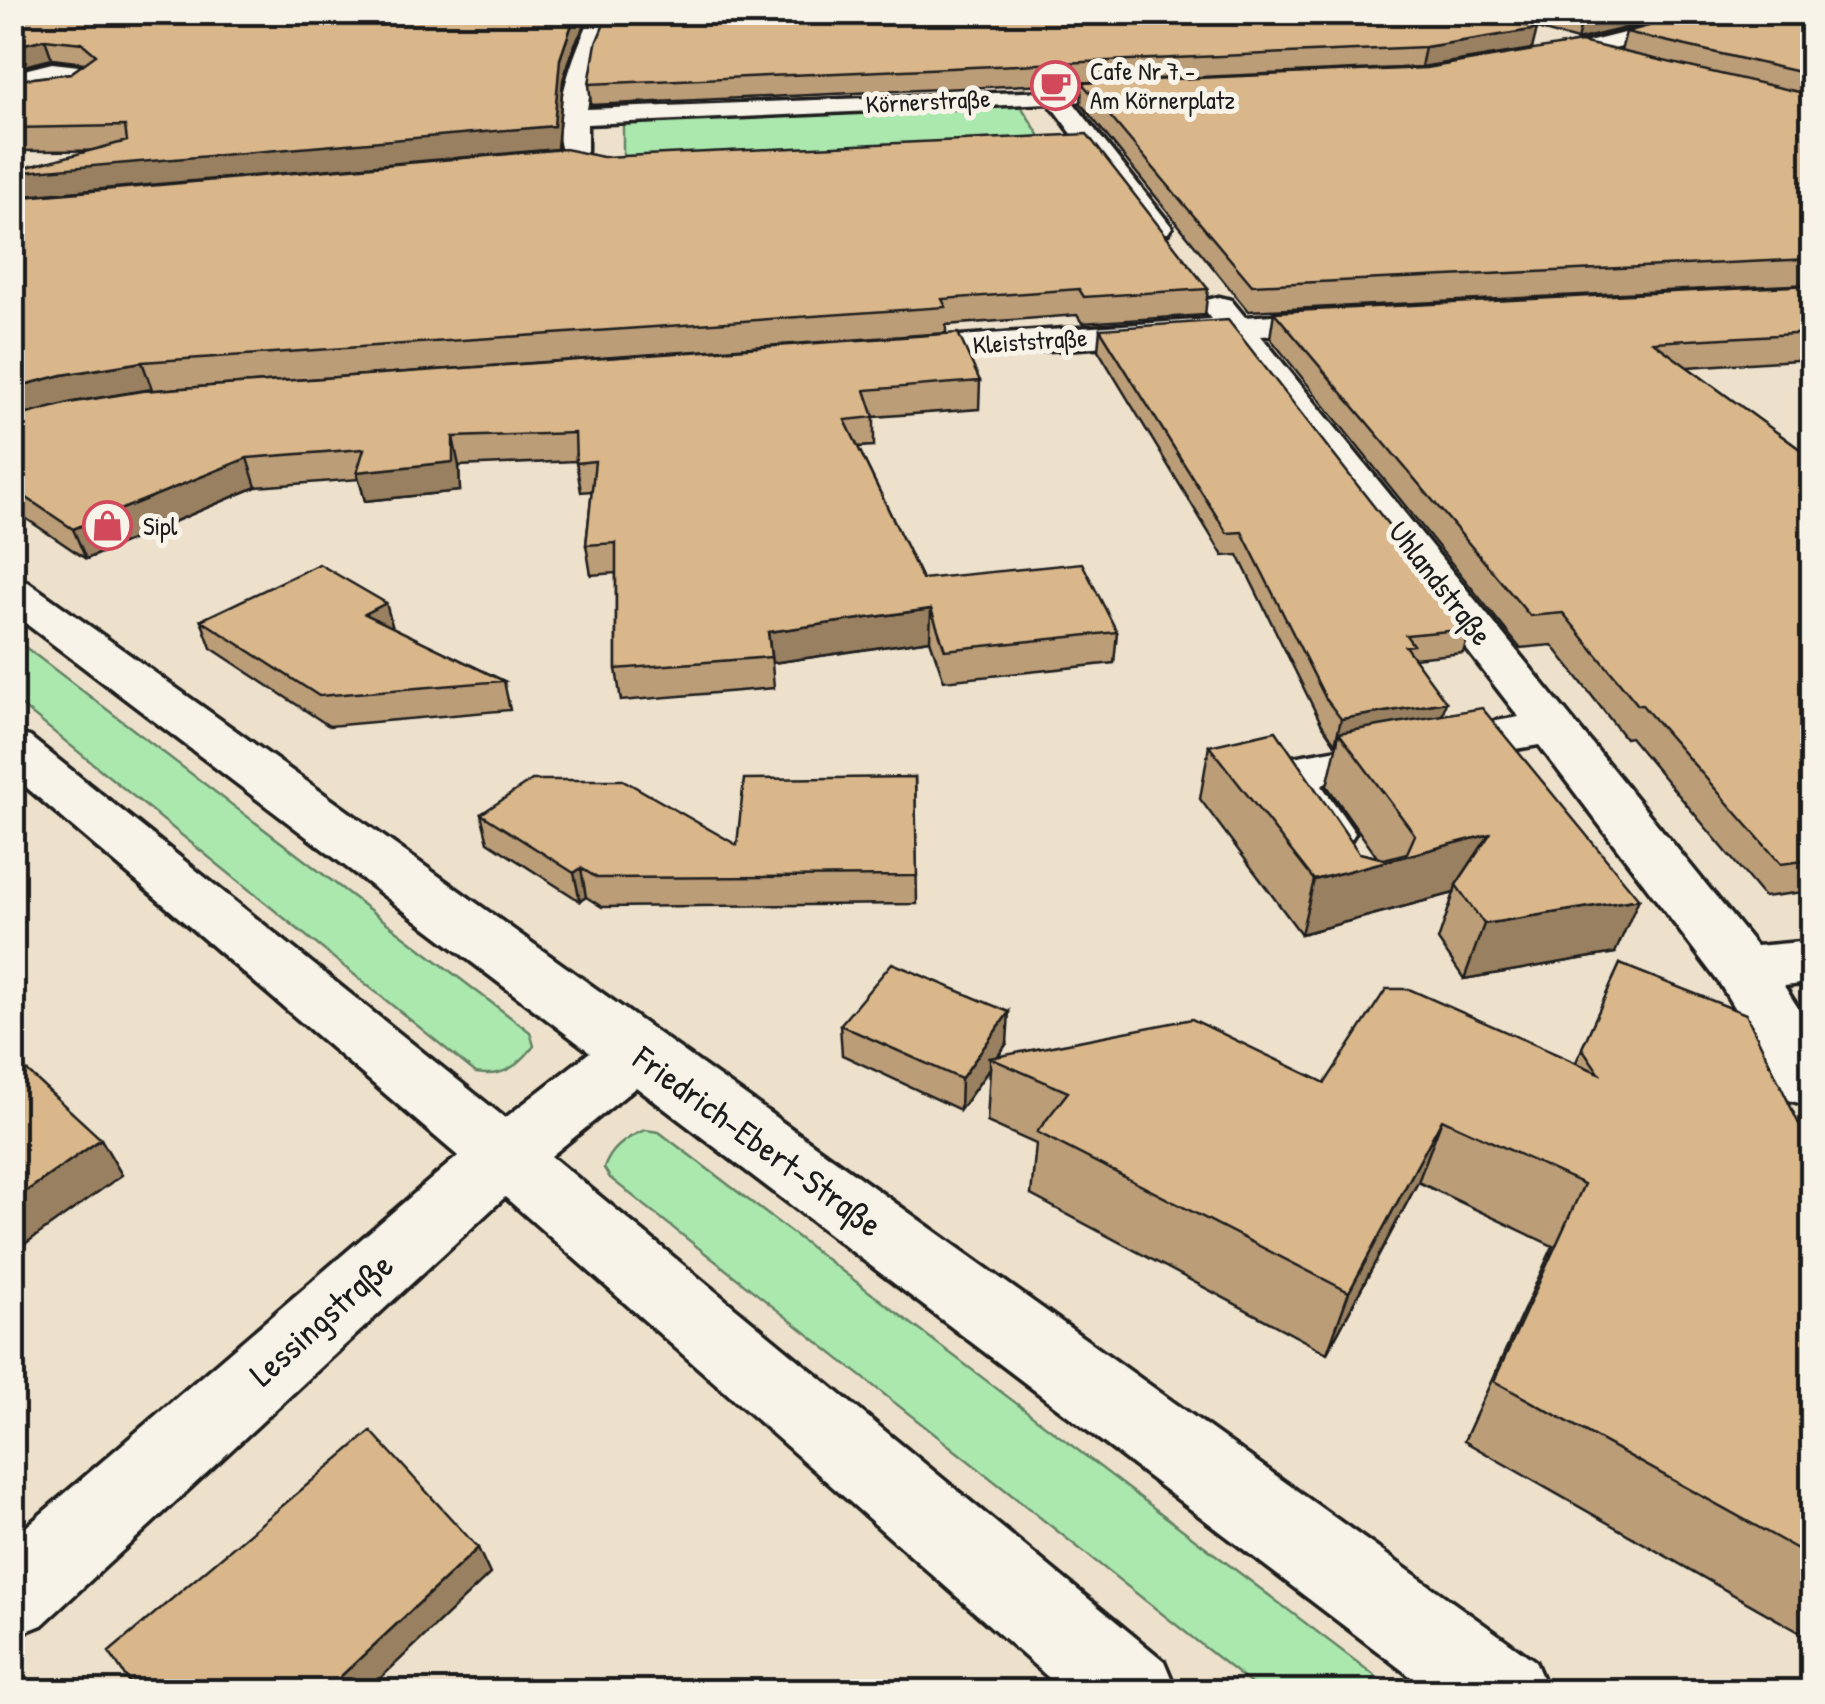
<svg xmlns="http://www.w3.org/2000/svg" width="1825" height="1704" font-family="'Patrick Hand',sans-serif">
<rect width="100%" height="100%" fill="#eee1cc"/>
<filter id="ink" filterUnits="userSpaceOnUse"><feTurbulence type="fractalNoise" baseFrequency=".01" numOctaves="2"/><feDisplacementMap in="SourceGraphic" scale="20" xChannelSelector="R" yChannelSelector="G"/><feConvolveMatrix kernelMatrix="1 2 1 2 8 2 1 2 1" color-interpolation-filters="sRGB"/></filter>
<g filter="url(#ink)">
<path fill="#abe8ae" stroke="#648265" stroke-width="2.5" d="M1019 103 1043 141 623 161V120Z
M12 637 530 1032 534 1046C518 1066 503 1078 476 1073L13 699Z
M645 1130 659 1132 1395 1691H1260L610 1178 604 1168C611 1148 627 1137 645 1130Z"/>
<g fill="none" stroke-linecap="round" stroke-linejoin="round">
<defs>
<path id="minor" d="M594 12H615L595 62 587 109 1098 89 1101 94 1098 99 1073 102 1172 227 1168 233H1146L1049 103 587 124V151L583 157H565C546 124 576 45 594 12Z
M1707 12H1744L1741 16 1533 70 1521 63 1525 58Z
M52 63 88 67 99 76 78 90 12 101V73ZM52 77H69L32 82Z
M1219 297 1231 300 1245 317 1345 310 1357 313 1362 320 1357 327 1345 330 1261 336 1756 946 1812 941V983L1784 986 1812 1030V1107L1789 1100 1720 984 1539 745 1327 781 1322 786 1355 833 1347 846 1328 851 1309 846 1268 784 1293 757 1519 717 1226 338 887 361 875 358 870 351 875 344 887 341 1211 319 1202 307 1207 300Z
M12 578 28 582 1535 1661 1548 1692H1431L636 1087 551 1156 1164 1661 1177 1692H1065L505 1197 42 1625 12 1637V1539L458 1156 12 775V732L30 737 505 1118 590 1052 12 613Z"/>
</defs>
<use href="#minor" stroke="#1c1c1c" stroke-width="7"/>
<use href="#minor" fill="#f7f3e8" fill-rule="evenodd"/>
</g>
<path fill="#bb9d78" stroke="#1c1c1c" stroke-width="2.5" d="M12 12 575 44 563 80 557 149 12 151V81L71 73 85 63 52 59Z
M609 12H1690L1577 40 1533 28 1532 49 1421 67 591 105 589 84Z
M1812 12V284L1248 311 1081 104 1082 83 1426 68 1621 51 1626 32Z
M12 198 1208 289 1205 315 1082 323 1077 315 946 325V333L143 391 980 381 979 409 874 417V446L858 447 922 579 1117 632 1114 663 944 681 930 640 772 663 774 688 621 701 616 669V573L591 575 586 545 592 491 581 492 576 461 459 466 460 491 365 501 359 479 256 487 86 559 12 509Z
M1812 285V359L1687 367 1812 458V891L1764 897 1630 737 1625 738 1552 645 1520 648 1270 338 1274 312Z
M1100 329 1470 629 1463 653 1413 658 1442 715 1615 953 1464 979 1438 940 1454 893 1301 934 1200 799 1209 746 1359 853 1377 857 1327 786 1337 744H1335L1321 723 1238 555 1223 556 1098 350Z
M201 620 393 628 504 681 510 710 329 726 211 648Z
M915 777 917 904 602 907 586 897 580 901 488 842 481 814 737 845Z
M1620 964 1812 1151V1619L1799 1632 1464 1441 1553 1246 1418 1182 1327 1353 1031 1195 1036 1144 987 1122 990 1068 960 1110 842 1055 840 1025 1007 1043 998 1057 1325 1083 1576 1062Z"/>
<path fill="#988061" stroke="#1c1c1c" stroke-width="2.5" d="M578 12H592L575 44 563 80 557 149 12 197V173L560 59 572 24Z
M1616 12H1690L1577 40 1582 20Z
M1537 29 1532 49 1421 67 1425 47Z
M45 39 52 59 12 69V47Z
M142 362 152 389 73 402 12 420V388L62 375Z
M453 437 459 466 460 491 365 501 357 472Z
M247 458 256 487 86 559 73 529Z
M386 603 394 632 365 614Z
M931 609 930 640 772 663 768 632Z
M1446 702 1439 727 1339 733 1337 744H1335L1341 719Z
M1490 834 1456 885 1454 893 1301 934 1314 880Z
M581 868 586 897 580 901 574 873Z
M1639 899 1615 953 1464 979 1484 924Z
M1009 1012 1007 1043 995 1060 990 1058V1068L960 1110 961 1079Z
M1442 1119 1418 1182 1327 1353 1349 1292Z
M101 1139 122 1175 12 1253V1201Z
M478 1548 490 1574 366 1692H324Z"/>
<path fill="#d9b78b" stroke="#1c1c1c" stroke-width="2.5" d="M12 12H578L572 24 560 59 554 126 12 173V171L127 141 125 126 12 128V81L71 73 96 55 82 43 45 39 12 47Z
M609 12H1484L1537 29 1425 47 589 84 596 43Z
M1553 12H1616L1582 20Z
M1701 12H1812V75L1626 32Z
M1581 42 1812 95V259L1252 285 1082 83 1426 68Z
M1087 134 1208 289 1084 297 1079 289 942 299 946 307 142 362 62 375 12 388V198L565 149 603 157Z
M1812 285V333L1653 342 1812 458V603H1807L1812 608V860L1781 864 1642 705H1638L1563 613 1530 616 1274 312Z
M1228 320 1470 629 1406 635 1413 645 1405 646 1446 702 1341 719 1326 699 1242 532 1227 533 1100 329Z
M958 333 980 381 865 390 874 417 845 420 922 579 1082 563 1117 632 945 650 931 609 768 632 771 657 616 669V543L586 545 595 461 576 463 575 433 453 437V462L357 472 364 449 247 458 73 529 12 488V418L69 403 142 391Z
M319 564 386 603 365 614 504 681 319 696 201 620Z
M1482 708 1639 899 1484 924 1456 885 1490 834 1314 880 1209 746 1276 731 1359 853 1384 859 1407 853 1415 835 1339 733Z
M915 777 917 876 597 878 581 868 574 873 481 814 532 780H623L737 845 744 779Z
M892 963 1009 1012 961 1079 840 1025Z
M1620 964 1746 1014 1812 1151V1557L1494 1381 1584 1184 1442 1119 1349 1292 1037 1132 1068 1092 990 1058 1192 1019 1325 1083 1386 989H1409L1599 1073 1582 1048Z
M12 1057 101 1139 12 1201Z
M371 1431 478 1548 324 1692H136L109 1652Z"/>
</g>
<defs>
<symbol id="cafe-ring" viewBox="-11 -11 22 22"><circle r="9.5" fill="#f7f3e8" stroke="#d1495b" stroke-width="1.5"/><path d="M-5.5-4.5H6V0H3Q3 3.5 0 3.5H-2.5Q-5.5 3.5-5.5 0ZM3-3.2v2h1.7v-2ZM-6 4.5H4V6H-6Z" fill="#d1495b"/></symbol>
<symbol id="shop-ring" viewBox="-11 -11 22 22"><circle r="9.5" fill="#f7f3e8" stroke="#d1495b" stroke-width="1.5"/><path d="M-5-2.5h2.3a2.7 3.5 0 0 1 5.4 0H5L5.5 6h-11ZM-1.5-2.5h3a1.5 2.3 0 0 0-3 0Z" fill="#d1495b"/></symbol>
</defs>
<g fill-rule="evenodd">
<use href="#cafe-ring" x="1028" y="58" width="55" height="55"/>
<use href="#shop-ring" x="80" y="498" width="55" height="55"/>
</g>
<g text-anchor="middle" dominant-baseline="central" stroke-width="10" stroke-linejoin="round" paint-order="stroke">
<g font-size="25" fill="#1c1c1c" stroke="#f7f3e8" text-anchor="start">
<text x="1090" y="71">Cafe Nr 7 -<tspan x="1090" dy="29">Am Körnerplatz</tspan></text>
<text x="143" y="526">Sipl</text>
</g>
<g font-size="25" fill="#1c1c1c" stroke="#f7f3e8">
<text transform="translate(928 101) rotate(-3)">Körnerstraße</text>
<text transform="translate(1030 341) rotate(-4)">Kleiststraße</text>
</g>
<g font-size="30" fill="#1c1c1c" stroke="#f7f3e8">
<text transform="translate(1441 583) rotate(52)">Uhlandstraße</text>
</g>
<g font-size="35" fill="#1c1c1c" stroke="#f7f3e8">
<text transform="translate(758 1141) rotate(36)">Friedrich-Ebert-Straße</text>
<text transform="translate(321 1319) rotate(-42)">Lessingstraße</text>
</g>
</g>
<rect width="1825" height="1704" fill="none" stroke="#f7f3e8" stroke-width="50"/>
<rect x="25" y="25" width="1775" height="1654" fill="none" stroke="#1c1c1c" stroke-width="4" filter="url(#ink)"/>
</svg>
